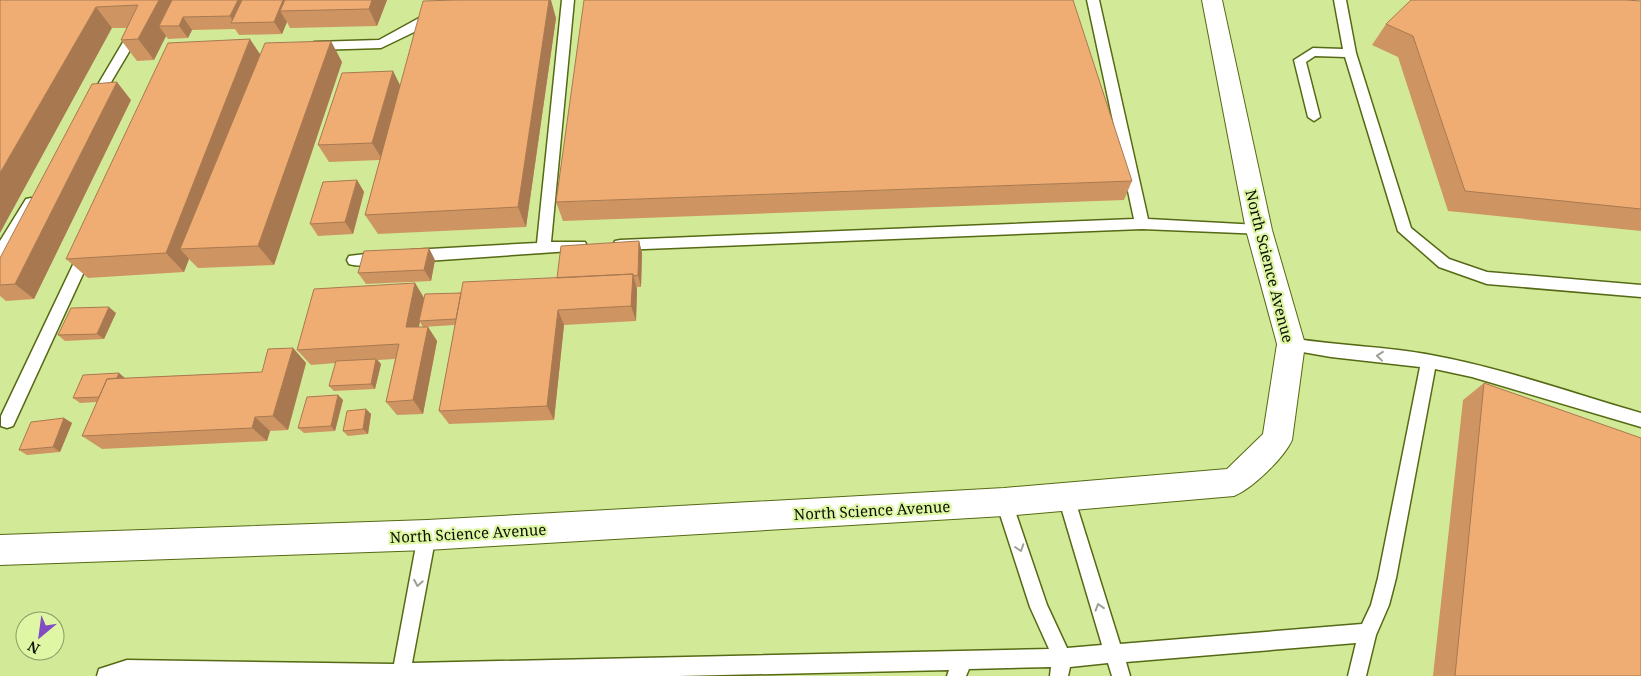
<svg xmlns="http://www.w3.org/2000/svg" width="1641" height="676" font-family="'Noto Serif',serif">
<rect width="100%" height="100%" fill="#d2ea98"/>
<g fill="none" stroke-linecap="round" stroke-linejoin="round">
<defs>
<path id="service" d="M562 0H574L551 242H585L587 246 585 250 412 262 407 260 405 256 407 252 412 250 537 243Z
M1087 0H1099L1148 219 1259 225 1264 226 1266 230 1264 234 1142 229 620 250 615 249 613 245 615 241 620 240 1134 219Z
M1334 0H1346L1356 53 1411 228 1449 259 1487 272 1641 285V297L1487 284 1439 267 1398 231 1345 57 1315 56 1306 62 1320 117 1314 121 1308 117 1294 60 1313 48 1343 49Z
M435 13 439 14V20L381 48 314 50 308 46 314 42 379 40 419 18Z
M136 26 142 30 98 104H90L88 101 90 98 132 27Z
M31 198 38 203 5 257 0 259V241L26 199Z
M87 244 92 246 94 250 13 426 7 428 1 426V416L80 250 82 246Z
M382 252 387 254 389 258 387 262C377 265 359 267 349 264L347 260 349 256Z
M1291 338C1337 346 1385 346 1431 355 1502 368 1572 393 1641 413V427L1472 377 1435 369 1396 578 1389 605 1376 635 1366 676H1348L1356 643 1126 662 1130 676H1112L1108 663 1070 667 1068 676H1050L1051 667 969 669 966 676H947L949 670 678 676H97L99 669 127 660 394 664 418 535 421 529 427 527 433 529 436 535 412 663 1049 649 1030 607 996 502 998 496 1004 494 1010 496 1012 502 1047 605 1067 648 1102 645 1058 497 1060 491 1066 489 1072 491 1074 497 1120 644 1362 624 1371 605 1378 578 1420 367 1331 357 1291 350 1286 348 1283 344 1286 340Z"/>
<path id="minor" d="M1202 0H1222L1272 230 1305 344 1292 440C1284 458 1252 489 1234 496L1004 516 427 550 0 565V535L427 520 1004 488 1227 469 1263 434 1277 344 1246 230Z"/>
</defs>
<use href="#service" stroke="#566914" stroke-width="3"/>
<use href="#minor" stroke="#566914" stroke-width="2"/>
<use href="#service" fill="#fff" fill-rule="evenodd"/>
<use href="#minor" fill="#fff" fill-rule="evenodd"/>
</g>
<path fill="#ce9563" d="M0 0H387L377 26 290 28 287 22 282 34 239 35 235 29 192 30 188 38 168 39 166 36 154 60 137 61 121 40 127 28H112Z
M1641 1V231L1448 211 1398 57 1372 45 1386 24Z
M556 18 526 227 378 234 365 215 380 160 329 162 318 145 393 71 400 86Z
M260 54 342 62 274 265 198 268 189 259 184 272 88 278 66 259Z
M131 100 34 299 6 301 0 296V258Z
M357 180 364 192 353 234 318 236 310 224Z
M1132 181 1124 200 563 221 556 202Z
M639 241 642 253 641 287H637V290L636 321 564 325 554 420 449 424 439 411 455 325 423 327 420 322 419 327H428L437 341 423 414 397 415 386 402 395 359 378 360 381 364 375 389 334 391 329 386 336 363 311 365 297 350 415 283 424 298 557 278Z
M435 260 431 281 366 284 358 273Z
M116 313 104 339 65 341 58 335Z
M293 348 306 363 288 430 270 431 267 441 102 449 82 436 97 402 80 403 73 398 119 373 125 378 262 372Z
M1484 383 1641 676H1433L1463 400Z
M338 395 343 400 335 431 304 433 298 428Z
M366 409 371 414 368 434 348 436 343 431Z
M64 418 72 423 60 452 27 455 19 450Z"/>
<path fill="#a87950" d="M159 0H185L159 26 166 36 154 60 138 39Z
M238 0H252L234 23 230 16Z
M283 0H296L280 11 287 22 282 34 274 22Z
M372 0H387L377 26 369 9Z
M549 0H551L556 18 526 227 518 207Z
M96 7 112 28 0 233V173Z
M183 17 192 30 188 38 179 26Z
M250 39 264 60 180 249 189 259 184 272 166 253Z
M331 41 342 62 274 265 258 246Z
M393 71 402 89 382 159 372 143Z
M117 82 131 100 34 299 15 284Z
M357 180 364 192 353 234 345 222Z
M639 241 642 253 641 287 638 275Z
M429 248 435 260 431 281 424 270Z
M633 274 637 290 636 321 631 306Z
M415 283 424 298 416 342 406 327Z
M109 307 116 313 104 339 97 334Z
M558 310 564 325 554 420 547 406Z
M428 327 437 341 423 414 413 400Z
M293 348 306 363 288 430 273 416Z
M376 359 381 364 375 389 371 384Z
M119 373 126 379 110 396Z
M338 395 343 400 335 431 331 426Z
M366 409 371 414 368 434 363 429Z
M255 417 270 431 267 441 252 428Z
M64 418 72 423 60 452 53 447Z"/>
<path fill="#f0ad73" stroke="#a87950" d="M0 0H159L138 39 121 40 138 5 96 7 0 173Z
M172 0H238L230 16 183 17 179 26H159Z
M242 0H283L274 22 231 23Z
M285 0H372L369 9 280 11Z
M457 0H549L518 207 365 215 423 1Z
M584 0H1073L1132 181 556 202Z
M1411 0H1626L1641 1V209L1465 191 1413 36 1386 24Z
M250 39 166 253 66 259 168 43Z
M331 41 258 246 180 249 265 43Z
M393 71 372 143 318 145 342 73Z
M117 82 15 284 0 285V258L92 84Z
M357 180 345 222 310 224 323 182Z
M639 241 638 275 633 276V274L557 278 561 246Z
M429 248 424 270 358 273 364 251Z
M633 274 631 306 558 310 547 406 439 411 463 282Z
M415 283 406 327H428L413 400 386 402 399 344 297 350 314 289Z
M461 293 456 319 419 321 425 294Z
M109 307 97 334 58 335 71 308Z
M293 348 273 416 255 417 252 428 82 436 107 379 262 372 268 349Z
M376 359 371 384 329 386 336 361Z
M119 373 117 378 107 379 99 397 73 398 83 375Z
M1484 383 1641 438V676H1455Z
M338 395 331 426 298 428 307 397Z
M366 409 363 429 343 431 347 411Z
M64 418 53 447 19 450 31 422Z"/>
<defs><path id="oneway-chevron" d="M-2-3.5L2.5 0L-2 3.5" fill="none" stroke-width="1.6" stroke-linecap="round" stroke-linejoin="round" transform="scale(1.25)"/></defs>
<g stroke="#9d9f99">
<use href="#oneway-chevron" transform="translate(1380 356) rotate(-174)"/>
<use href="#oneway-chevron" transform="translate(1020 548) rotate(72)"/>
<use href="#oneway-chevron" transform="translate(418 583) rotate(100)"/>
<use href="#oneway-chevron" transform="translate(1099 607) rotate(-107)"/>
</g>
<g text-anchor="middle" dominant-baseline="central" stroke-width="4.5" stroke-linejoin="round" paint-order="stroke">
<g font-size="15" fill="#0b1000" stroke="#dff7a5">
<text transform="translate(1270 266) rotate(76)">North Science Avenue</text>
<text transform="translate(872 510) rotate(-3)">North Science Avenue</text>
<text transform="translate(468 533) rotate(-3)">North Science Avenue</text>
</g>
</g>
<g transform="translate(40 636) rotate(209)"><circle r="24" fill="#dff7a5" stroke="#8a9b63"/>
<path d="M0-4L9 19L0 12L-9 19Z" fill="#824cc3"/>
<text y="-8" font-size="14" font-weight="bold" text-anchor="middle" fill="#0b1000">N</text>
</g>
</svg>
